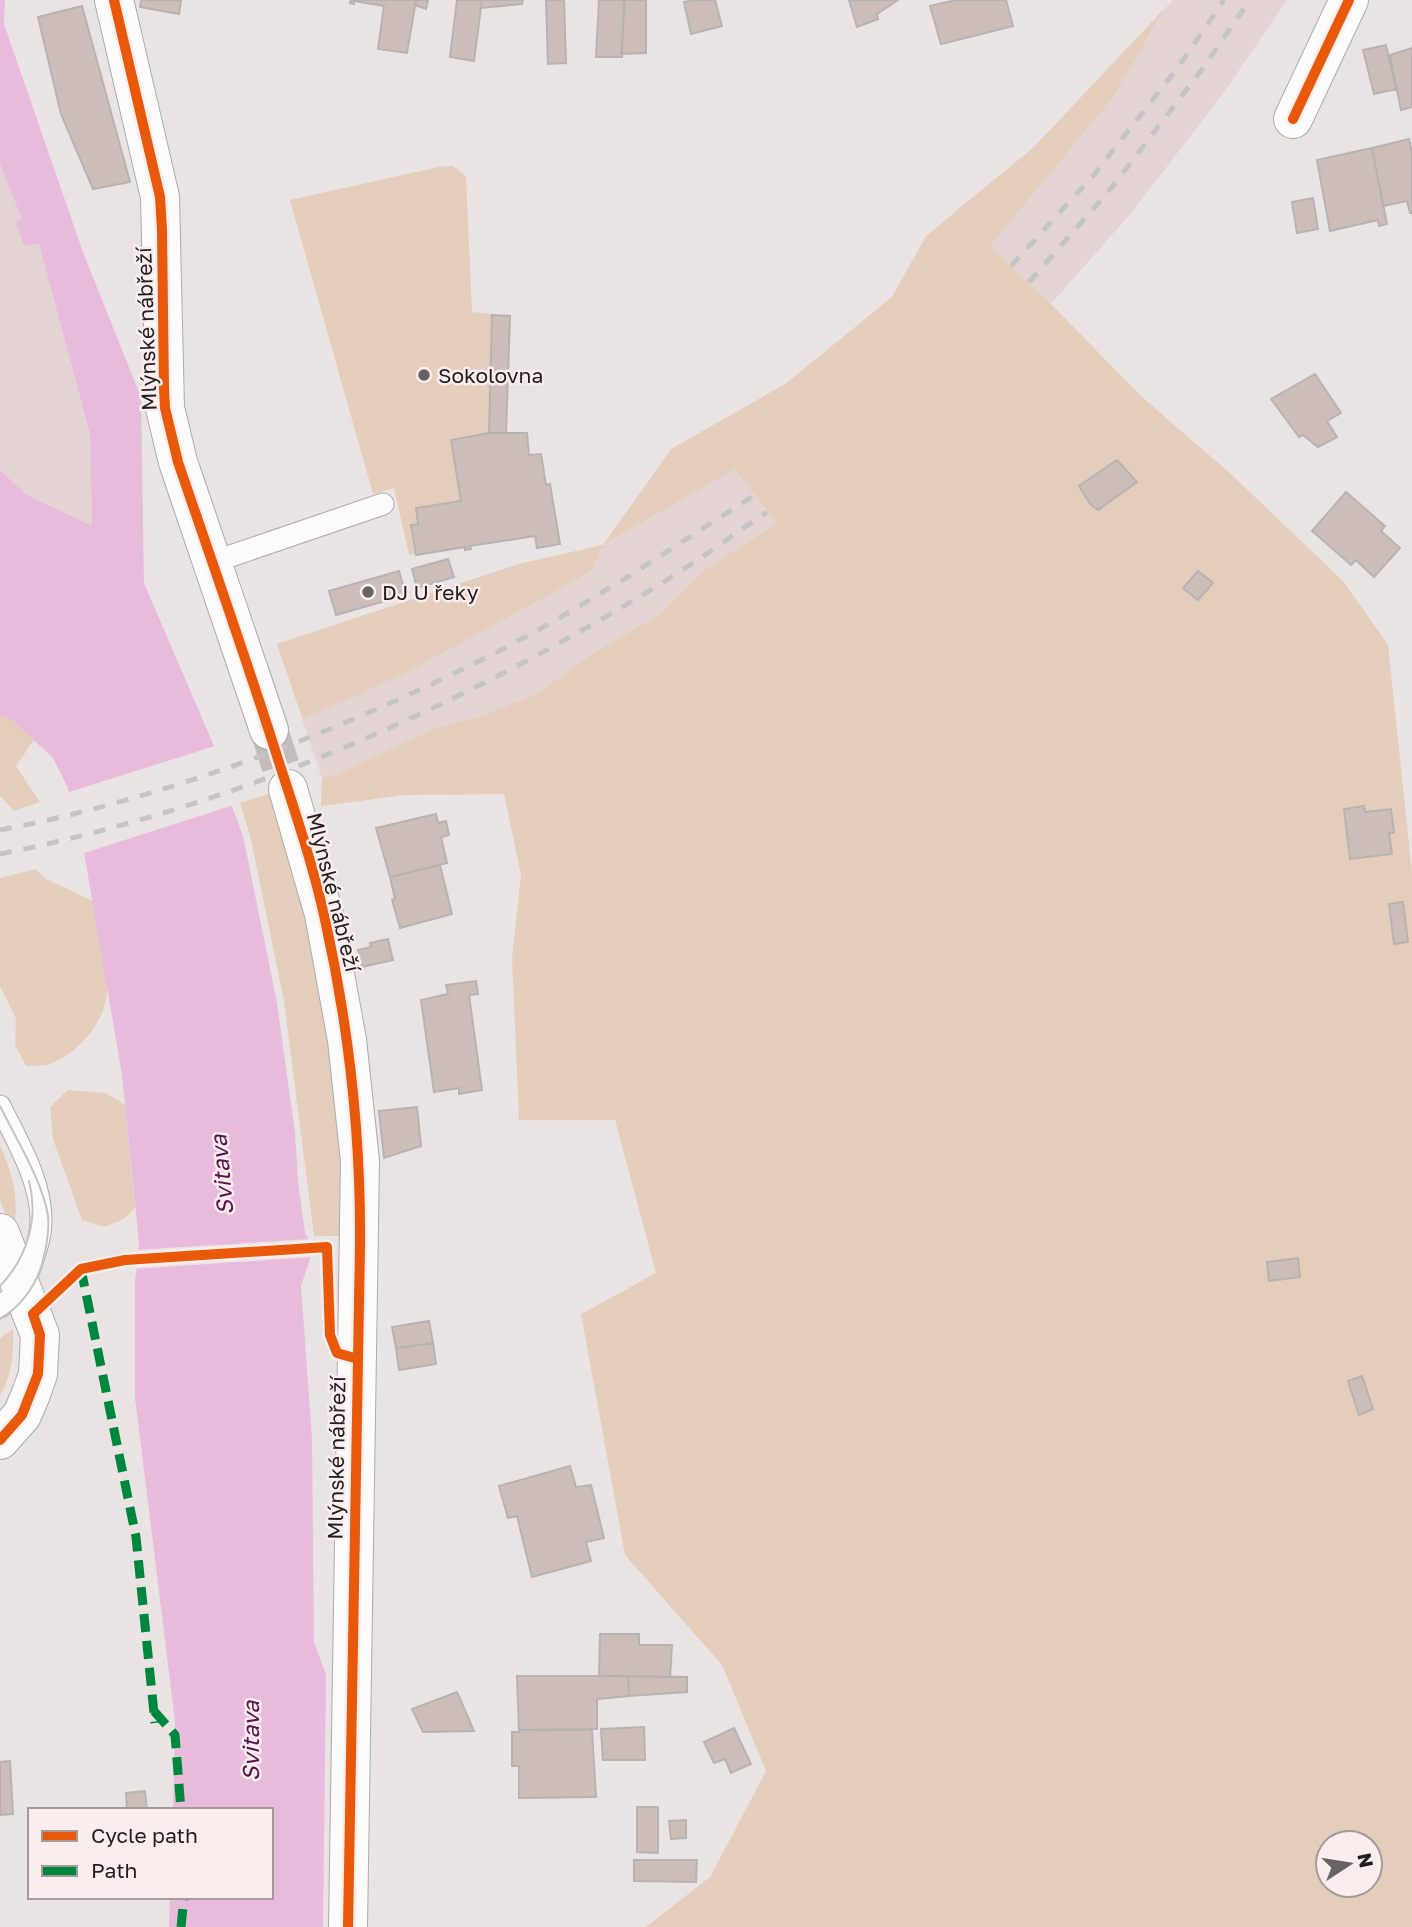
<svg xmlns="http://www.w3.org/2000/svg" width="1412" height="1927" font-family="'Golos Text',sans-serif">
<rect width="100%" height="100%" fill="#eae3e3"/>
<path fill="#e3d4d3" d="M1173 0H1287L1225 91 1133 211 1051 304 990 246 952 214 1033 148Z
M0 164 23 219 25 246 39 244 90 436 92 527 27 495 0 470Z
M736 468 778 524 702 572 657 616 504 794 405 795 321 806 322 778 277 644 519 564 603 545Z"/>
<path fill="#e4cebb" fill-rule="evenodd" d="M1164 9 1114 96 990 246 1051 304 1142 397 1231 474 1344 582 1388 645 1412 872V1927H646L710 1877 766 1771 722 1665 625 1555 581 1314 656 1273 615 1120H519L512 958 521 875 504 794 405 795 321 806 322 778 332 777 433 729 483 716 540 692 592 654 657 616 702 572 777 523 735 469 603 545 592 570 558 590 408 672 303 719 277 644 519 564 603 545 671 449 785 384 892 297 926 236 1033 148ZM1328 1843H1370V1885H1328Z
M443 166H453L466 176 472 312 510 316 506 432 527 433 529 455 541 454 546 484H550L560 544 535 536 471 546V549L465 550V547L409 555 394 488 373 494 290 200Z
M0 716 12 720 34 740 16 766 40 802 14 811 0 796Z
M275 792 332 996 349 1236H314L284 1001 250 835 240 803Z
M36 869 46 879 93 901C97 928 106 960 107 987 108 1018 81 1051 53 1063 46 1067 34 1065 26 1066L15 1045 16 1019 0 986V878Z
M68 1090 106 1093 125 1105 135 1208 124 1219 104 1227 82 1220 53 1139 50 1107Z
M0 1145C13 1175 20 1200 13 1233L0 1200Z
M13 1329C14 1354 12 1374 0 1396V1338Z"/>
<path fill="#e8bbdc" d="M0 0H5L4 24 83 252 141 397 144 583 214 746 222 779 243 836 277 1003 295 1133 298 1181 305 1233 313 1250 301 1286 312 1439 314 1642 326 1675 323 1927H169L170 1897H271V1810H173L175 1721 135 1398V1283L139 1244 122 1075 79 823 67 786 53 758 12 720 0 716V470L27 495 92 526 90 435 39 244 24 246 16 222 22 219 0 164Z"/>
<path fill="#eae3e3" d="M218 745 225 778 234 805 81 854 76 823 66 793Z
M312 1239 315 1246 314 1257 133 1269 135 1250Z"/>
<path fill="#cebeb9" stroke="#b8b3b3" stroke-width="2" d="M141 0H181L179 14 140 7Z
M351 0H416L407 53 378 49 384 6 354 1V4L350 3Z
M416 0H428L426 9 415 5Z
M457 0H482L474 61 450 57Z
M482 0H523L522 4 481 8Z
M546 0H564L566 63 548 64Z
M599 0H624L622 57H596Z
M625 0H646V53L621 54Z
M694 0H715L722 26 691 34 684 2Z
M849 0H898L877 14 878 19 857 27Z
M956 0H1006L1013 26 941 44 930 6Z
M82 6 130 182 93 189 61 114 38 17Z
M1386 45 1396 89 1374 94 1363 50Z
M1412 48V107L1401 110 1390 55Z
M1409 139 1412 153V213H1410L1407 201 1383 206 1372 148Z
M1372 148 1387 224 1379 226 1378 220 1330 231 1317 160Z
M1313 198 1318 229 1297 233 1292 202Z
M492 315 510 316 506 433H489Z
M1315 374 1341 413 1327 421 1337 437 1318 447 1303 435 1299 437 1271 399Z
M489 433H527L529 455 541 454 546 485 550 484 560 544 537 548 535 536 470 546 471 549 465 550V547L416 555 411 525 418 524 416 508 461 501 451 440Z
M1117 460 1137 482 1098 510 1091 505 1079 486Z
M1346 492 1385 526 1381 531 1400 548 1374 577 1356 560 1351 565 1312 531Z
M448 559 454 577 417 588 412 569Z
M399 571 406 595 336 615 329 591Z
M1198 571 1213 583 1198 600 1183 588Z
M1364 806 1365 812 1391 809 1394 833H1389L1392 854 1350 859 1344 809Z
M436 814 438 823 446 821 449 835 441 837 447 863 390 877 376 828Z
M440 865 452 914 400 928 392 900 395 899 390 877Z
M1403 902 1408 942 1394 944 1389 904Z
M388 939 393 960 362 967 358 950 371 947 370 943Z
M476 981 478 994 469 995 482 1090 459 1094V1088L434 1092 421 1000 448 994 446 985Z
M417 1107 421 1146 384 1158 379 1111Z
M1298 1258 1300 1277 1269 1281 1267 1262Z
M429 1321 433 1343 396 1348 392 1327Z
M433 1343 436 1364 399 1370 396 1348Z
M1362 1376 1373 1409 1359 1415 1348 1381Z
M570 1466 576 1487 591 1485 604 1538 586 1542 591 1561 532 1577 517 1516 508 1518 499 1486Z
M600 1634H639V1645H672L670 1677 599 1676Z
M517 1676H628L629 1696 597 1699V1729L519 1730Z
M628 1676 687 1677V1692L629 1696Z
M457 1692 474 1731 423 1732 412 1709Z
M644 1727 645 1760H603L601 1729Z
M734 1728 751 1764 731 1773 725 1759 714 1763 704 1742Z
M519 1730H592L596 1797 519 1798V1766H512V1732H519Z
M10 1761 13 1814 0 1815V1762Z
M145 1791 147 1810H127L126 1793Z
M637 1807H658V1853L637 1852Z
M686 1820V1838L671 1839 669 1821Z
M634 1860H697L696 1882 634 1881Z"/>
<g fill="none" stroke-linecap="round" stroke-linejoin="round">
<path stroke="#c2bcbc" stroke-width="38" stroke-dasharray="38 19" stroke-linecap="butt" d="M269 730 288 789"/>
<defs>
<path id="service" d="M213 562 383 504
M0 1106C17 1141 42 1182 41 1222 41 1235 37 1247 33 1259 27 1280 17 1294 0 1307"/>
<path id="minor" d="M114 0 160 197 165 408 178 462 269 730
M1293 119 1349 0
M288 789 324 914 347 1040 360 1161 348 1927
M0 1233 40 1335 38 1374 31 1394 22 1415 0 1440"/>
</defs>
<use href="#service" stroke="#afaaaa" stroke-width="23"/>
<use href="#minor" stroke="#afaaaa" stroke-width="40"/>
<use href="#service" stroke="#fcfbfb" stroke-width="21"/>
<use href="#minor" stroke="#fcfbfb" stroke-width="38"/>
<path stroke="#c5c4c4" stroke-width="2" d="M0 1106C15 1137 43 1182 48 1216 50 1232 46 1249 42 1264 35 1287 21 1306 0 1319
M0 1286C27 1258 39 1219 29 1181"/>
<path stroke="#c5c4c4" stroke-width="5" stroke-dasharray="12 12" stroke-linecap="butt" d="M1011 266 1093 176 1179 66 1224 0
M1029 282 1109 191 1200 72 1250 0
M0 830C169 798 344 730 497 652 587 606 670 549 755 495
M0 854C228 809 446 714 644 594 687 569 727 539 767 512"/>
<path stroke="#00873e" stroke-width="9" stroke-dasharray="18 9" stroke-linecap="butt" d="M81 1269 136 1537 155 1723
M154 1711 175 1735 181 1810
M181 1927 184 1897"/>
<defs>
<path id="cycleway" d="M114 0 160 197 162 230 164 389 165 408 178 462C211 559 245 655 276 753 293 806 312 861 324 915 349 1026 361 1133 360 1246L348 1927
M1293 119 1349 0
M0 1440 22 1415 38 1374 40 1335 33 1314 81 1269 125 1260 327 1247 330 1335 337 1353 358 1359"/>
</defs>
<use href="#cycleway" stroke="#faeded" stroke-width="15"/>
<use href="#cycleway" stroke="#e8590c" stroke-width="10"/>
</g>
<g fill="#686363" stroke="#faeded" stroke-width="2.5">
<circle cx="424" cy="375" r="7"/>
<circle cx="368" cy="592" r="7"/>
</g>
<g text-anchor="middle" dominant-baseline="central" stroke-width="5" stroke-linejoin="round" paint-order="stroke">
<g font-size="21" fill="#221e1e" stroke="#faeded">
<text transform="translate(146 329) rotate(-92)">Mlýnské nábřeží</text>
<text transform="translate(334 892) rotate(76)">Mlýnské nábřeží</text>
<text transform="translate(336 1458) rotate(-89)">Mlýnské nábřeží</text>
</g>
<g font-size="21" fill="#221e1e" stroke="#faeded" text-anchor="start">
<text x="438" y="375">Sokolovna</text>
<text x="382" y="592">DJ U řeky</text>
</g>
<g font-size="23" font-style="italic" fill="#59134e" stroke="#faeded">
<text transform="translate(221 1175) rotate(-95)">Svitava</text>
<text transform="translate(250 1741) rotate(-90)">Svitava</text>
</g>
</g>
<rect x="28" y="1808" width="245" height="91" fill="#faeded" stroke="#a49a9a" stroke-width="2"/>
<rect x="42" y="1831" width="35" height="10" fill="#e8590c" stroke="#a49a9a" stroke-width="2"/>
<text x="91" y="1843" font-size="21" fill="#221e1e">Cycle path</text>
<rect x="42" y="1866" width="35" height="10" fill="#00873e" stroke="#a49a9a" stroke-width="2"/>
<text x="91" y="1878" font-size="21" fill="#221e1e">Path</text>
<g transform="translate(1349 1864) rotate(78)"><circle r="33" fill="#faeded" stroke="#a49a9a" stroke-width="2"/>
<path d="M0-5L12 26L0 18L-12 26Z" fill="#686363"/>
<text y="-10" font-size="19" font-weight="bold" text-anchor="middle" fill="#221e1e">N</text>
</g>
</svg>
